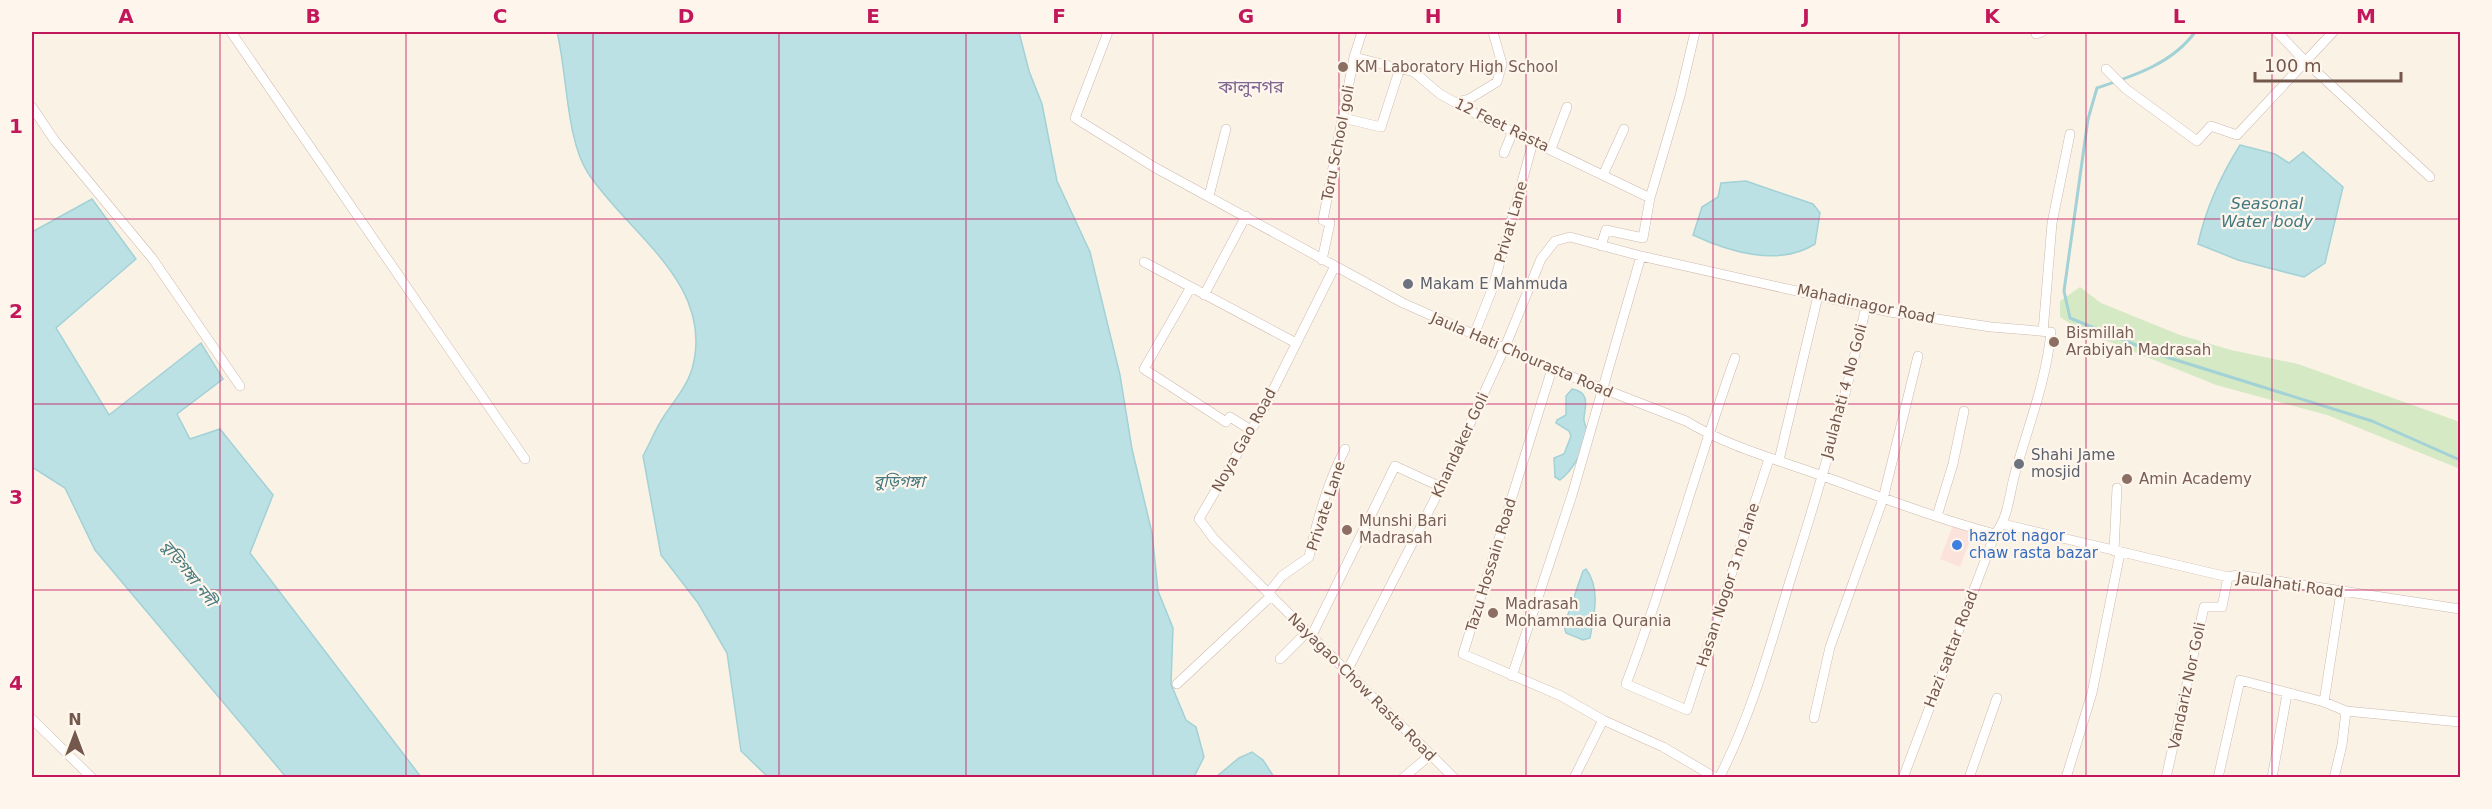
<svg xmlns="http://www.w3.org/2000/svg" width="2492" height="809" font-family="'DejaVu Sans','Noto Sans Bengali',sans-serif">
<rect width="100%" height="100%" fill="#fbf2e6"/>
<path fill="#fbe2db" d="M1953 525 1973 532 1960 567 1940 559Z"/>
<path fill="#d6e9c5" d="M2080 287 2101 303 2180 335 2231 350 2298 364 2460 422V469L2327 415 2216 385 2080 330 2060 317V301Z"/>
<path fill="#bbe1e4" stroke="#a2d1d6" stroke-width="1.5" d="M557 32H1019L1029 71 1042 104 1057 181 1090 252 1120 375 1132 449 1152 533 1158 591 1173 628 1171 684 1186 720 1196 727 1204 757 1194 777H768L741 751 727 653 698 603 661 555 643 456C650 443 656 428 664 416 674 401 687 386 692 369 716 284 628 234 588 173 566 140 567 71 557 32Z
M2240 145 2275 154 2289 163 2303 152 2343 187 2325 263 2304 277 2238 260 2198 244C2206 207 2220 177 2240 145Z
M1746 181 1813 204 1820 213 1815 244C1779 267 1729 252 1693 235L1702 207 1718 197 1721 183Z
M92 199 136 259 56 328 109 415 201 343 223 379 177 414 190 439 220 429 273 495 250 553 421 777H286L95 550 65 488 32 467V232Z
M1572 389C1591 392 1585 407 1584 418 1583 423 1587 427 1587 431 1586 448 1573 470 1560 480L1555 477 1554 458 1564 454 1571 436 1569 431 1556 423 1557 420 1566 415V396Z
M1586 569C1601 589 1594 615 1590 638L1583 640 1566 633 1564 626 1583 571Z
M1252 752 1263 760 1274 777H1216L1239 758Z"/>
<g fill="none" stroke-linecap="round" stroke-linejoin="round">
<path stroke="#a2d1d6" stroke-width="3" d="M2195 32C2172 64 2133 76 2097 88L2088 119 2064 291 2070 318 2160 355 2372 421 2460 460"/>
<defs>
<path id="minor" d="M231 32 525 459
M1108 32 1075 118 1154 167 1403 303 1552 369 1686 421C1727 446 1772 458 1817 474 1876 495 1934 518 1995 534
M2277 32 2305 61 2430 177
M2036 34 2042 32
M1354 57 1414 72 1440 94 1474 113 1650 198
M2106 69 2126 89 2197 141 2211 126 2237 135 2333 32
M1457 102 1469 99 1497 82 1502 64 1493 32
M32 107 55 141 152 258 240 386
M1343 118 1381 127 1400 68
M1551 149 1567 107
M1504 153 1513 131
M1603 175 1624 129
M1209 196 1226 129
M1601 246 1606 230 1643 238 1650 198 1680 96 1695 32
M1322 260 1330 223 1323 220 1354 57 1362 32
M1144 262 1296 343
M1335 266 1264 408 1199 519 1214 539 1454 778
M1191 287 1144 369 1226 422 1230 417 1251 430
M1204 295 1246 216
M2043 332 2052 223 2070 134
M1474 335 1493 287 1533 142
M1735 358C1696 466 1667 577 1626 684L1687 710 1769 459
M1552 369 1463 654 1561 696 1603 720 1574 778
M1779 460 1818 296
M1937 516 1953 464 1964 411
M2003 524 2228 577 2238 575 2460 609
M2114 551 2117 488
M1311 637 1395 466 1441 487
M1280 659 1307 632
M1348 669 1441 487 1505 347 1541 259 1555 241 1570 237 1641 256 1890 312 1991 327 2051 332C2046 383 2027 429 2014 477 2009 497 2008 518 1995 534L1903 778
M1512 676 1572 495 1641 256
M1177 684 1271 596 1270 591 1282 576 1309 557C1317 520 1327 483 1345 449
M2324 702 2341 592
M1814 718 1830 647 1883 499 1918 356
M32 719 92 778
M1603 720 1663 747 1716 778
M1403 778 1429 756
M1719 778C1751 716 1769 650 1789 584 1818 493 1846 400 1866 306
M1969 778 1997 698
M2066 778 2092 693 2120 553
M2166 778 2204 607H2222L2228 577
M2218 778 2240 680 2324 702 2346 711 2460 722
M2272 778 2287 694
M2334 778 2342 745 2346 711"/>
</defs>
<use href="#minor" stroke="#cdb9ad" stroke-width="10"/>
<use href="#minor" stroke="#fff" stroke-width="9"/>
</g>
<path fill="none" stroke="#c2185b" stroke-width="1.5" stroke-opacity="0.55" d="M220 32V778M406 32V778M593 32V778M779 32V778M966 32V778M1153 32V778M1339 32V778M1526 32V778M1713 32V778M1899 32V778M2086 32V778M2272 32V778M32 219H2460M32 404H2460M32 590H2460"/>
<g fill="#8d6e63" stroke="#fef6ed" stroke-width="2">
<circle cx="1343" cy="67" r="6"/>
<circle cx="2054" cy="342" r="6"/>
<circle cx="2127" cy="479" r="6"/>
<circle cx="1347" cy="530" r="6"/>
<circle cx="1493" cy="613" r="6"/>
</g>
<g fill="#6b7280" stroke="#fef6ed" stroke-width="2">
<circle cx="1408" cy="284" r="6"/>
<circle cx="2019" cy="464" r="6"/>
</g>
<circle fill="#3f7fe0" stroke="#fef6ed" stroke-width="2" cx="1957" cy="545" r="6"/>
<g text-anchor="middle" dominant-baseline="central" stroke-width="4.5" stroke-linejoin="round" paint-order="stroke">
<g font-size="15" fill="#785e54" stroke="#fef6ed" text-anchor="start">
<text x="1355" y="67">KM Laboratory High School</text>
<text x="2066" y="333">Bismillah<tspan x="2066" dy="17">Arabiyah Madrasah</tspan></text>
<text x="2139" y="479">Amin Academy</text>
<text x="1359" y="521">Munshi Bari<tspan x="1359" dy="17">Madrasah</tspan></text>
<text x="1505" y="604">Madrasah<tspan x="1505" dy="17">Mohammadia Qurania</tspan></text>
</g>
<g font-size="15" fill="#74584c" stroke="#fef6ed">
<text transform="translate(1502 125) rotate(26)">12 Feet Rasta</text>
<text transform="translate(1338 143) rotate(-79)">Toru School goli</text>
<text transform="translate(1511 222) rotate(-74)">Privat Lane</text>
<text transform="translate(1866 304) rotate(12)">Mahadinagor Road</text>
<text transform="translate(1522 355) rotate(23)">Jaula Hati Chourasta Road</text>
<text transform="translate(1844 391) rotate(-75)">Jaulahati 4 No Goli</text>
<text transform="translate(1244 440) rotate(-61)">Noya Gao Road</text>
<text transform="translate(1460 445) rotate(-65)">Khandaker Goli</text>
<text transform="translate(1326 506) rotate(-72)">Private Lane</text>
<text transform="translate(1491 565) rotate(-73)">Tazu Hossain Road</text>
<text transform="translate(1728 585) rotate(-72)">Hasan Nogor 3 no lane</text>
<text transform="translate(2290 585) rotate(8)">Jaulahati Road</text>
<text transform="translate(1951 649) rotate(-69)">Hazi sattar Road</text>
<text transform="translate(2187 686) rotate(-78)">Vandariz Nor Goli</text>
<text transform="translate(1362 687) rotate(45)">Nayagao Chow Rasta Road</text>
</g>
<g font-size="15" fill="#5b616d" stroke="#fef6ed" text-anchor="start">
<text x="1420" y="284">Makam E Mahmuda</text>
<text x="2031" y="455">Shahi Jame<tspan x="2031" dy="17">mosjid</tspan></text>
</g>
<g font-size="15" fill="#366cbe" stroke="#fef6ed" text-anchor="start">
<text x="1969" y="536">hazrot nagor<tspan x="1969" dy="17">chaw rasta bazar</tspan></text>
</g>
<g font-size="16" font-style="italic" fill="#43797f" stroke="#fef6ed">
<text x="2267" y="203">Seasonal<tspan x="2267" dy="18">Water body</tspan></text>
<text x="899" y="481">বুড়িগঙ্গা</text>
<text transform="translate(189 573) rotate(52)">বুড়িগঙ্গা নদী</text>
</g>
<g font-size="18" fill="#7e6490" stroke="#fef6ed">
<text x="1251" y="86">কালুনগর</text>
</g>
</g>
<rect width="2492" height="809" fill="none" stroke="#fef6ed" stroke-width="66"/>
<g transform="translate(75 734)" stroke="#fef6ed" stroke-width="4.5" paint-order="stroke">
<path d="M0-4.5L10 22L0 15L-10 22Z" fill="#74584c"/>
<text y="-9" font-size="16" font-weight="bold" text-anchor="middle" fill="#74584c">N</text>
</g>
<path d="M2255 72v9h146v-9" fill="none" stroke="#74584c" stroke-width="3"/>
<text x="2264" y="72" font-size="18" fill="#74584c" stroke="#fef6ed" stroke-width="4.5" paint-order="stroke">100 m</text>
<rect x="33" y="33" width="2426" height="743" fill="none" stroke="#c2185b" stroke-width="2"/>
<g font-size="20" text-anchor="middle" font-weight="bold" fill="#c2185b">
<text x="126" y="23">A</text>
<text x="313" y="23">B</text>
<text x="500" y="23">C</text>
<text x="686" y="23">D</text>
<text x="873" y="23">E</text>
<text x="1059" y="23">F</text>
<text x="1246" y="23">G</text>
<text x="1433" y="23">H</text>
<text x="1619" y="23">I</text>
<text x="1806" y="23">J</text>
<text x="1992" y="23">K</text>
<text x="2179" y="23">L</text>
<text x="2366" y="23">M</text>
<text x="16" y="133">1</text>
<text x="16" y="318">2</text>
<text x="16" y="504">3</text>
<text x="16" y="690">4</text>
</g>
</svg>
